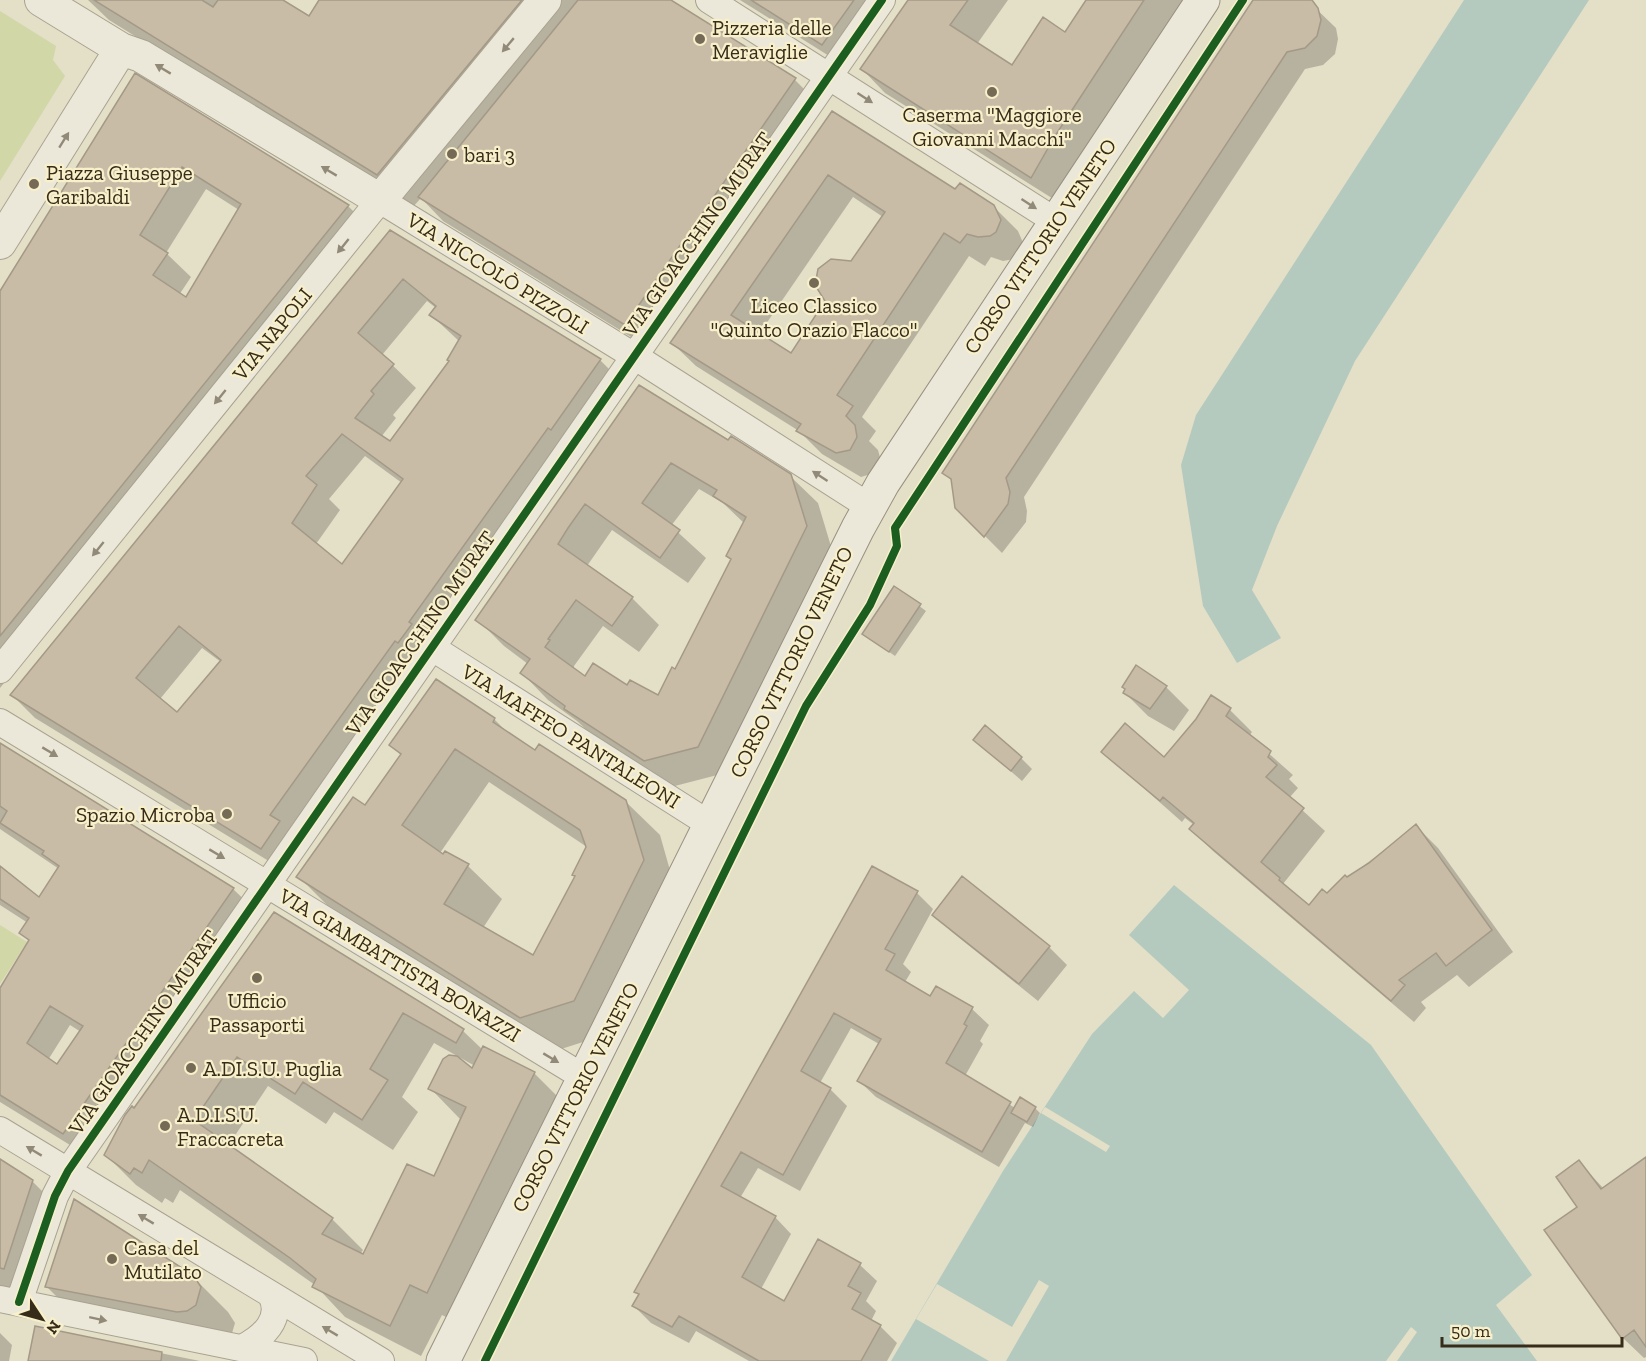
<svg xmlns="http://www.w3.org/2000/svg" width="1646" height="1361" font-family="'Zilla Slab',serif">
<rect width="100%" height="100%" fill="#e4dfc7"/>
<path fill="#d1d7a7" d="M0 11 56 46 53 60 65 76 0 181Z
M0 925 27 942 0 984Z"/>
<path fill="#b4cabf" d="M1464 0H1589L1355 361 1277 526 1252 590 1281 638 1237 663 1203 606 1181 465 1196 415Z
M1174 885 1371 1045 1532 1275 1496 1305 1537 1361H891L1003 1171 1092 1034 1134 991 1163 1018 1189 990 1129 935Z"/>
<path fill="#e4dfc7" d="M1045 1107 1110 1146 1106 1152 1041 1113Z
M1039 1280 1049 1286 1006 1361H989L916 1319 937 1284 1012 1327Z
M1411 1327 1417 1332 1397 1361H1386Z"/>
<path fill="#0003" fill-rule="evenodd" d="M88 0H280L310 18 321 0H668L795 80 819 104 649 348 443 221 421 198 412 208 109 20Z
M740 0H891L845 66Z
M910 0H1008L977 44 1013 67 1065 34 1088 0H1186L1055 200 885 93 862 69Z
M1255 0H1307L1336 28 1338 39 1335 54 1323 65 1305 69 1024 497 1027 511 1026 522 1002 553 956 507 953 482 944 473Z
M135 75 348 206 371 229 0 688V292ZM206 189 239 210 186 300 179 295 191 277 166 253Z
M832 113 956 191 993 206 1018 231 1024 245 1014 259 1003 261 991 257 985 266 969 256 862 417 876 431 869 441 878 450 881 461 874 473 861 477 822 454 799 431 696 366 672 343ZM853 197 883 217 792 355 759 334Z
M391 232 600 360 623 383 285 871 35 718 12 695ZM427 301 436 308 431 315 460 342 451 361 390 443 381 437 396 418 393 415 416 388 382 355ZM365 456 402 483 343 567 316 544 340 510 329 499ZM202 648 221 662 177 714 160 699Z
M639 387 790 476 818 503 833 553 725 773 671 787 592 735 577 721 548 700 522 673 528 664 504 646 477 619ZM699 489 723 503 745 524 728 556 732 560 676 671 659 697 585 678 574 670V666L603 626 639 652 659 625 632 598 587 566 612 530 688 583 706 558 671 526Z
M895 588 926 611 895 656 864 634Z
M1136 668 1166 687 1189 710 1174 731 1148 716 1125 693Z
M1230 710 1252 732 1249 736 1293 775 1289 779 1298 788 1289 798 1325 831 1283 884 1309 907 1416 826 1438 848 1513 952 1469 987 1457 975 1421 1002 1426 1008 1414 1022 1213 851 1191 829 1194 825 1185 818 1182 822 1103 752 1164 759Z
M494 719 512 737 536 752 625 801 660 835 677 895 608 1034 555 1051 332 910 298 876 366 807 402 756 391 745ZM489 782 587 847 576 877 533 957 483 928 502 899 468 866 440 853Z
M975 740 1021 758 1032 769 1022 781Z
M0 745 233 889 253 908 83 1153 0 1102V991L30 942 21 933 28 923 0 905V866L39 899 59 869 0 829ZM70 1025 81 1032 57 1066 48 1060Z
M917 893 933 909 903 964 911 972 905 982 931 998 972 1009 989 1025 980 1041 983 1044 965 1076 1015 1108H1035L1040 1113 1033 1127 1025 1123 999 1167 876 1097 859 1081 879 1044 851 1028 820 1083 830 1089 847 1106 800 1191 758 1168 740 1198 775 1217 791 1234 761 1289 785 1303 860 1265 877 1281 866 1301 876 1311 871 1321 880 1326 897 1343 887 1361H749L696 1331 689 1343 651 1323 634 1306 640 1296 636 1292Z
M274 914 463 1031 483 1050 534 1073 565 1104 458 1323 442 1315 421 1356 345 1317 315 1285 180 1190 173 1203 165 1198 162 1203 136 1185 106 1155ZM434 1043 475 1066 473 1070 430 1088 460 1119 435 1178 364 1256 360 1254 363 1250 332 1219 228 1146 268 1086 326 1124 334 1112 393 1150 418 1112 402 1097Z
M934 914 1049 947 1067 965 1038 1001 952 932Z
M1646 1159V1357L1644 1358 1623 1338 1579 1207V1162L1604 1189Z
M0 1161 32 1181 50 1199 18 1296 0 1292Z
M192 1276 228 1312 235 1323 230 1340 82 1322 47 1287Z
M36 1328 200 1361H29Z
M0 1333 12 1345 9 1361H0Z"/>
<path fill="#c8bca7" stroke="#a49986" stroke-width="1.5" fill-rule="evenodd" d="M94 0H202L213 7 218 0H283L309 16 319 0H522L377 175Z
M578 0H671L796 78 625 325 418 197Z
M751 0H854L822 45Z
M908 0H968L950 25 1012 65 1043 17 1065 32 1086 0H1144L1055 136 1031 178 860 69Z
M1253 0H1312L1318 8 1321 20 1317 36 1305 48 1287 52 1006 478 1010 492 1008 504 984 537 955 508 951 479 942 473Z
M135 73 349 205 0 636V291ZM182 167 241 204 186 297 153 275 168 253 140 235Z
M832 111 955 189 960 183 994 205 1001 220 996 232 990 236 978 237 967 234 960 243 944 233 837 395 853 406 846 416 855 425 857 437 850 450 836 453 796 431 801 424 670 343ZM828 175 885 212 851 261 831 259 818 269 815 285 825 301 791 353 731 315Z
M390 230 601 359 551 430 548 428 409 622 412 624 398 643 395 641 270 815 280 821 261 849 10 695ZM403 279 436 306 429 315 461 336 447 360 449 361 390 441 355 418 374 394 371 391 394 364 358 333ZM342 434 403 479 342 564 292 523 317 485 306 476ZM179 626 221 660 177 712 136 678Z
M639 385 728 440 731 436 791 474 807 526 698 747 644 761 564 709 565 706 520 673 530 659 475 620ZM671 463 717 490 713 496 746 517 726 556 731 559 675 669 672 667 658 695 630 680 627 685 593 663 585 676 545 647 550 640 548 639 576 600 612 626 633 597 558 544 568 528 585 504 660 558 680 530 642 503Z
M894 586 921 604 889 652 862 634Z
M1136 665 1167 686 1150 709 1123 693 1125 689 1122 687Z
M436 679 495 718 493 722 535 750 539 744 626 800 644 860 574 1001 520 1018 296 877 353 797 365 805 401 754 389 745ZM455 749 580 830 586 847 572 875 575 876 533 955 444 904 469 864 445 851 443 854 402 825Z
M1211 695 1231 708 1226 716 1271 751 1268 757 1277 765 1266 777 1304 808 1261 862 1280 878 1279 880 1309 905 1322 889 1327 893 1345 875 1347 877 1369 863 1416 824 1492 930 1446 966 1436 953 1399 980 1405 985 1391 1001 1189 829 1194 823 1163 797 1160 801 1101 752 1125 723 1164 757 1196 719Z
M985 725 1022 757 1011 771 973 740Z
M0 743 234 888 63 1134 0 1095V988L29 940 19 933 29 918 0 899V866L39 897 59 866 42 854 44 851 0 823 7 811 0 806ZM50 1006 83 1026 57 1064 27 1043Z
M872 866 918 891 885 949 895 954 886 970 930 996 936 986 973 1007 964 1024 967 1026 946 1063 1011 1102 982 1152 857 1081 881 1039 834 1013 801 1071 831 1088 783 1175 741 1152 721 1186 776 1216 742 1277 784 1301 818 1239 861 1263 848 1286 861 1293 852 1309 881 1325 861 1361H759L679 1316 672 1327 632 1306 639 1294 634 1292Z
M962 876 1050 946 1019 984 932 915Z
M274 912 464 1029 456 1043 403 1013 370 1069 388 1080 362 1120 303 1082 295 1094 237 1057 194 1120 333 1218 322 1234 363 1254 407 1164 434 1176 466 1107 428 1089 443 1059 449 1055 457 1056 472 1068 483 1046 535 1072 427 1293 410 1285 390 1326 312 1287 316 1279 290 1258 149 1160 142 1173 134 1168 130 1174 104 1155 125 1115 132 1106 134 1108Z
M1020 1097 1036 1107 1027 1122 1011 1113Z
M1646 1157V1347L1634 1330 1622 1339 1544 1230 1577 1207 1556 1177 1579 1160 1601 1189Z
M0 1159 33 1180 4 1269 0 1268Z
M74 1199 193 1275 201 1287 196 1305 187 1311 177 1312 45 1287Z
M35 1326 162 1352 161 1361H28Z"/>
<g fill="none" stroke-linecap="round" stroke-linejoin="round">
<defs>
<path id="minor" d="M709 0 1057 222
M431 647 711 825
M0 670 380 200 634 356 870 507
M0 722 585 1078
M0 1130 381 1361
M0 1299 304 1361
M19 1302 55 1196 68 1171 882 0
M242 1348C262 1338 284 1319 271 1295"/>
<path id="tertiary" d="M121 49 141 56 380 200 545 0
M0 243 121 49 41 0"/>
<path id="secondary" d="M443 1361 858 528 883 483 1203 0"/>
</defs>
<use href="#minor" stroke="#a8a291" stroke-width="28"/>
<use href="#tertiary" stroke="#a8a291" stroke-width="34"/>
<use href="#secondary" stroke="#989181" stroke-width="35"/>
<use href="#minor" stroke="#ece8d9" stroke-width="26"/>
<use href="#tertiary" stroke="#ece8d9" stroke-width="32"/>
<use href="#secondary" stroke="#ece8d9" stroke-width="33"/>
<defs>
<path id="cycleway" d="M19 1302 55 1196 68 1171 882 0
M485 1361 806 706 870 605 897 546 895 528 1243 0"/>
</defs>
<use href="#cycleway" stroke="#f8f0ca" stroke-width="11"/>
<use href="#cycleway" stroke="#1b5e20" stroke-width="8"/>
</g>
<defs><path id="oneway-solid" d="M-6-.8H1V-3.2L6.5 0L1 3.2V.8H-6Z" transform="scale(1.5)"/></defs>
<g fill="#928a79">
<use href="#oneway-solid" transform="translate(508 45) rotate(130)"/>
<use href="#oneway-solid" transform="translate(163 69) rotate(-149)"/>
<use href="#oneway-solid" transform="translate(865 98) rotate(33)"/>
<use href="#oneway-solid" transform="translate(64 140) rotate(-58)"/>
<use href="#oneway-solid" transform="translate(329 171) rotate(-149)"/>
<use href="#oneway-solid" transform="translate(1029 204) rotate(33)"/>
<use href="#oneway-solid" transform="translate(343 246) rotate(129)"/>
<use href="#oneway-solid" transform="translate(220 397) rotate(129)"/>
<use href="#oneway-solid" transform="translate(820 476) rotate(-147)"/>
<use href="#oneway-solid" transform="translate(98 549) rotate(129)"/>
<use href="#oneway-solid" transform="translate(50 752) rotate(31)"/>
<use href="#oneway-solid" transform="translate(217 854) rotate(31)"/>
<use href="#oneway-solid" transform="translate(551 1058) rotate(31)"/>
<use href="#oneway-solid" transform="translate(34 1151) rotate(-149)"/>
<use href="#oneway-solid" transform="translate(146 1219) rotate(-149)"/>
<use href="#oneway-solid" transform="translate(98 1319) rotate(12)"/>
<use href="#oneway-solid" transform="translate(330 1331) rotate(-149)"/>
</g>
<g fill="#746a56" stroke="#f8f0ca" stroke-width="2">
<circle cx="700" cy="39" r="6"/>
<circle cx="992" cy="92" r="6"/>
<circle cx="452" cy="154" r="6"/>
<circle cx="34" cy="184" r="6"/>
<circle cx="814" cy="283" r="6"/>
<circle cx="227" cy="814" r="6"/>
<circle cx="257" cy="978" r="6"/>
<circle cx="191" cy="1068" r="6"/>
<circle cx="165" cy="1126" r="6"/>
<circle cx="112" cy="1259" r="6"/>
</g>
<g text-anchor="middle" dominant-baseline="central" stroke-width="4.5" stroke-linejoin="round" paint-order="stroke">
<g font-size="21" fill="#372b19" stroke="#f8f0ca" text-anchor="start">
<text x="712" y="27">Pizzeria delle<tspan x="712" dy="24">Meraviglie</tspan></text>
<text x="992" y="114" text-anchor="middle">Caserma "Maggiore<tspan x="992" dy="24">Giovanni Macchi"</tspan></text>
<text x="464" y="154">bari 3</text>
<text x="46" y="172">Piazza Giuseppe<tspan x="46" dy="24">Garibaldi</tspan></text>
<text x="814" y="305" text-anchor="middle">Liceo Classico<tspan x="814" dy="24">"Quinto Orazio Flacco"</tspan></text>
<text x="215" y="814" text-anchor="end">Spazio Microba</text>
<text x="257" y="1000" text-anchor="middle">Ufficio<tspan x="257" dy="24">Passaporti</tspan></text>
<text x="203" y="1068">A.DI.S.U. Puglia</text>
<text x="177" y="1114">A.D.I.S.U.<tspan x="177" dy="24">Fraccacreta</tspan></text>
<text x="124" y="1247">Casa del<tspan x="124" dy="24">Mutilato</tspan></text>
</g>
<g font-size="21" fill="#372b19" stroke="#f8f0ca">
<text transform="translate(697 234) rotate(-55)">VIA GIOACCHINO MURAT</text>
<text transform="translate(1040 246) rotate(-56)">CORSO VITTORIO VENETO</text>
<text transform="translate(498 273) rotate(32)">VIA NICCOLÒ PIZZOLI</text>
<text transform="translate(272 334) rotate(-51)">VIA NAPOLI</text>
<text transform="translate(420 633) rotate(-55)">VIA GIOACCHINO MURAT</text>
<text transform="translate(791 662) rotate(-64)">CORSO VITTORIO VENETO</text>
<text transform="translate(571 736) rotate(32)">VIA MAFFEO PANTALEONI</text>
<text transform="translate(400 965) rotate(31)">VIA GIAMBATTISTA BONAZZI</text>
<text transform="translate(143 1032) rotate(-55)">VIA GIOACCHINO MURAT</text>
<text transform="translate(575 1097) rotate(-63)">CORSO VITTORIO VENETO</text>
</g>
</g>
<g transform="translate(42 1319) rotate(126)" stroke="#f8f0ca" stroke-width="4.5" paint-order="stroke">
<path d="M0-4.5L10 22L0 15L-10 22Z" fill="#372b19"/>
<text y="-9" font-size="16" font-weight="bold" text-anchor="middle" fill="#372b19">N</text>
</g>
<path d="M1442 1337v9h180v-9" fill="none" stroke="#372b19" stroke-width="3"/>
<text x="1451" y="1337" font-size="18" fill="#372b19" stroke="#f8f0ca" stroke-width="4.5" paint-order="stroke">50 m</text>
</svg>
